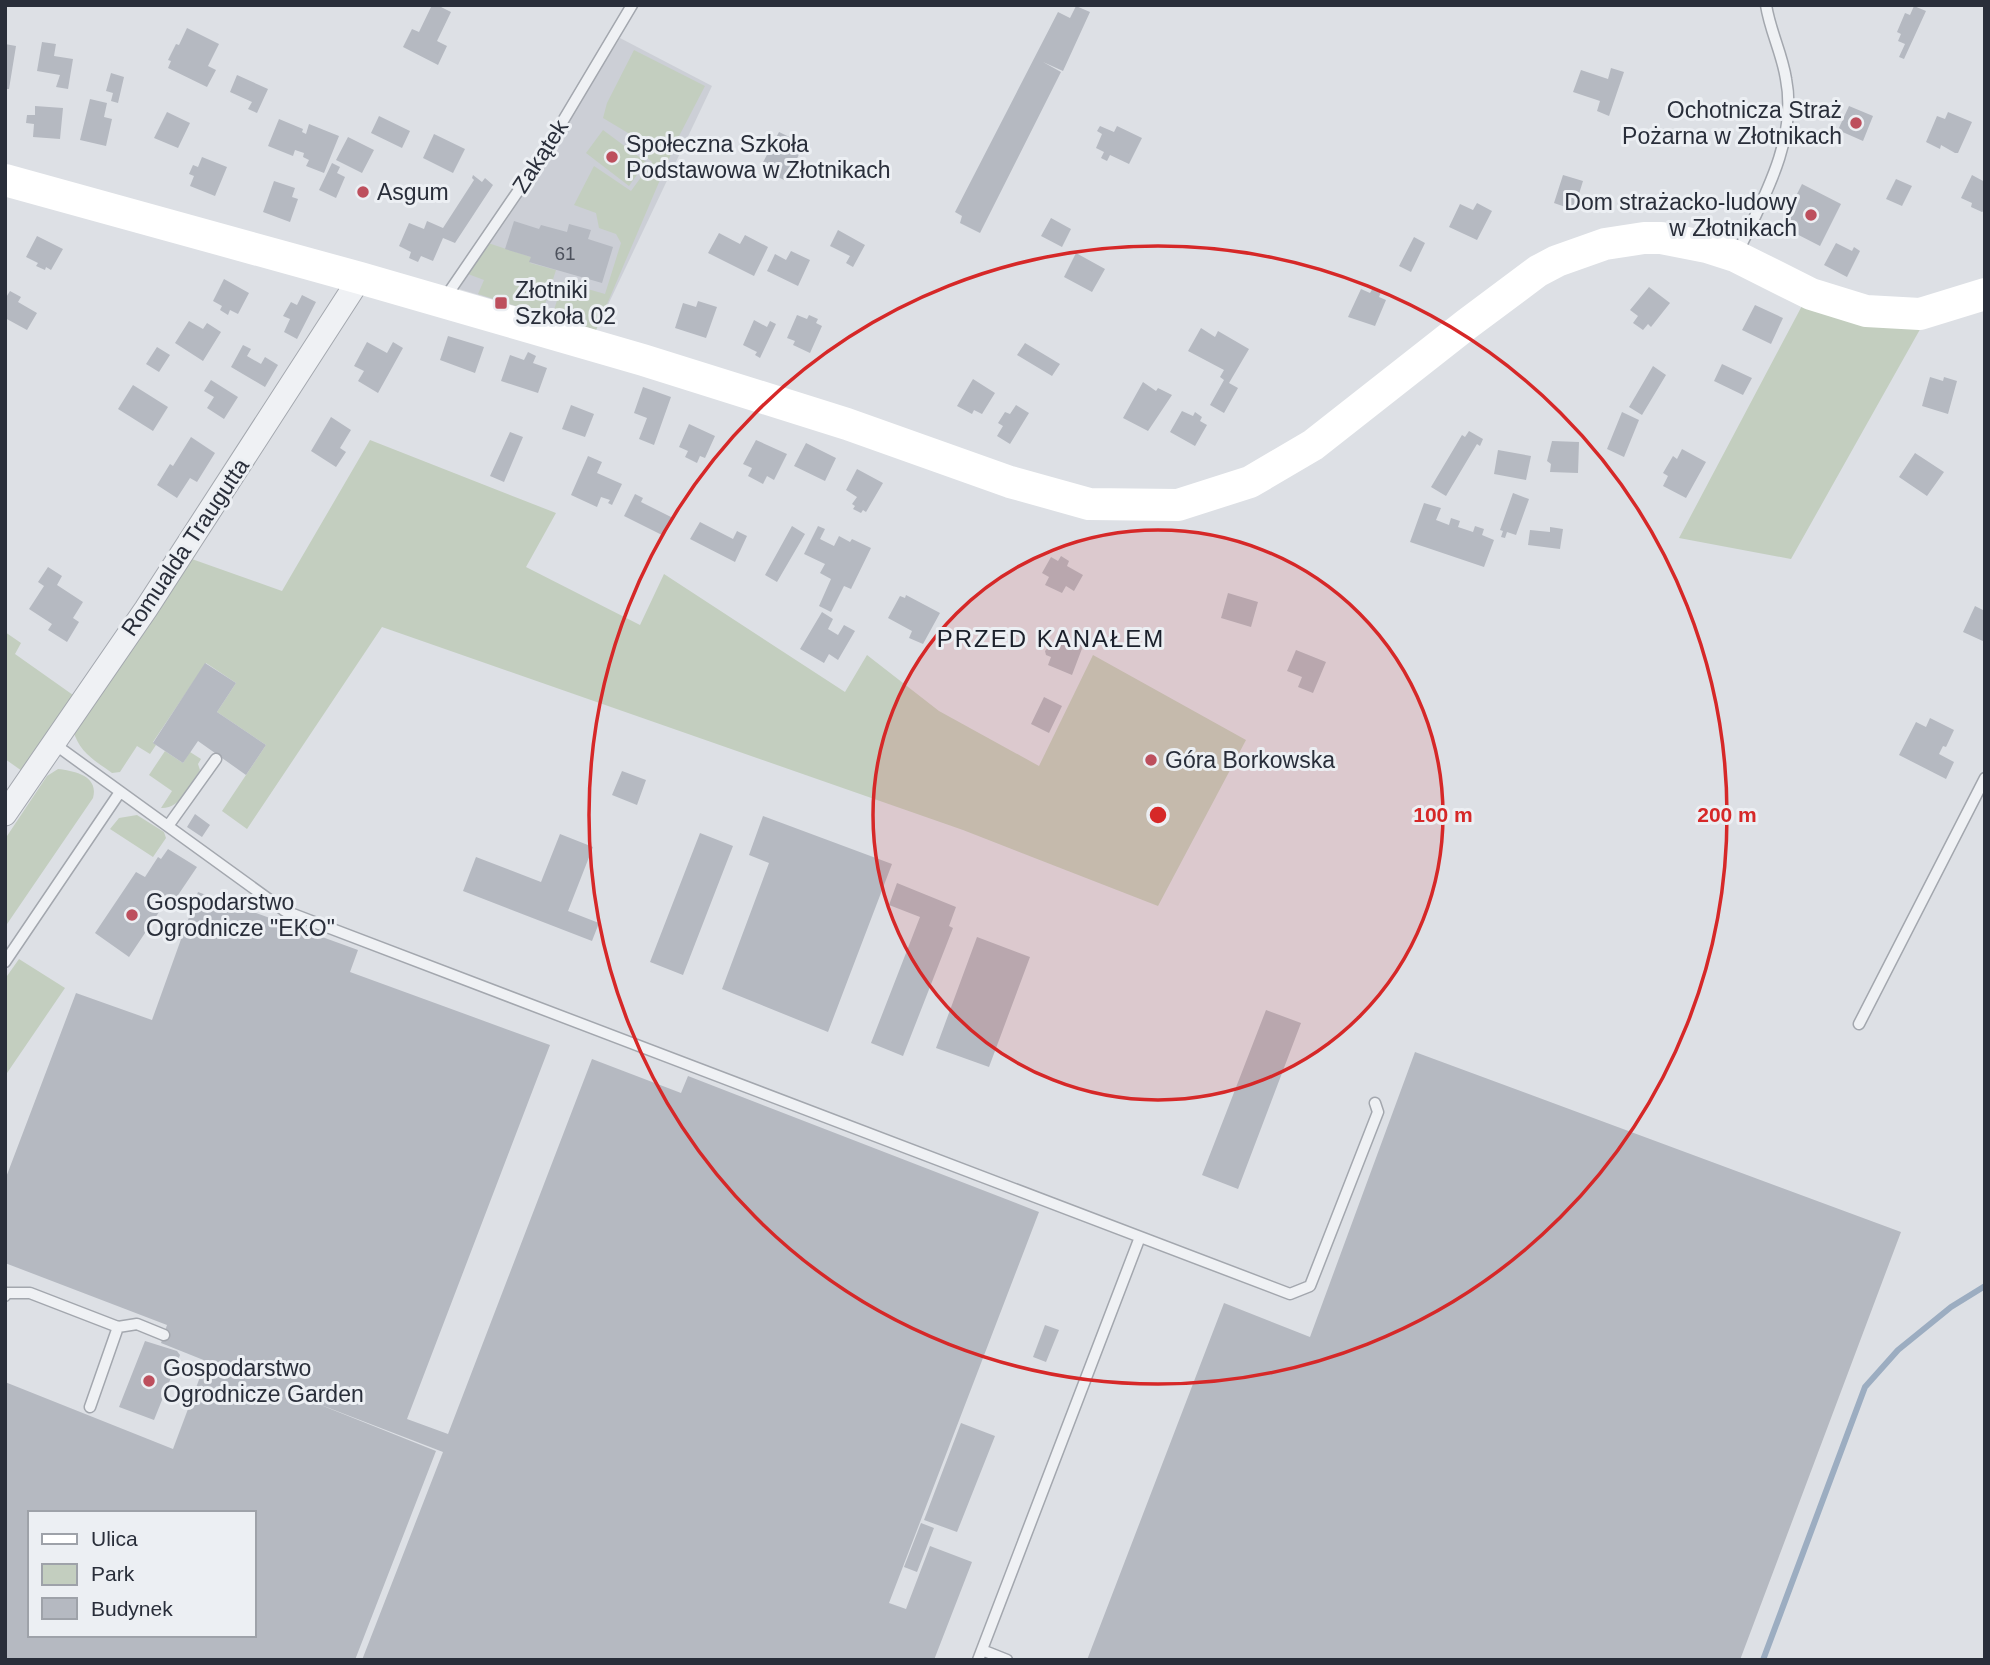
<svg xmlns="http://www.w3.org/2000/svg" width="1990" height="1665" font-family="Arial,sans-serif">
<rect width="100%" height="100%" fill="#dde0e5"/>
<path fill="#cccfd6" d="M620 38 712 86 596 330 459 289Z"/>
<path fill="#c3cebf" d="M634 50 705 86 677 140 596 330 552 316 563 282 605 294 621 243 616 234 599 228 596 213 574 205 594 166 631 191 652 162 632 144 628 133 603 118 607 103Z
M603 130 646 162 629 186 586 153Z
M488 243 531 257 530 263 556 270 542 314 478 294 484 280 468 274Z
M1804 302 1923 324 1791 559 1679 538Z
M370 440 556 513 526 567 640 625 664 574 845 692 867 655 939 711 1039 766 1093 655 1246 740 1158 906 963 830 382 627 247 829 222 811 266 745 217 712 236 683 206 663 153 742 156 745 150 754 137 746 120 772 112 773C94 760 79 752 73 730L189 558 282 591Z
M5 632 21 643 15 654 73 695 22 771 5 759Z
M165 751 183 763 190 752 201 759 198 764 200 770C191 784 181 809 161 808L172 791 149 775Z
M58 769C75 771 99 776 93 798L5 927V839L47 776Z
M137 815 164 832 166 838 153 857 110 829 119 818Z
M19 959 65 988 5 1076V985L7 976Z"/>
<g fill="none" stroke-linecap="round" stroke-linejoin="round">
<path stroke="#9cadc1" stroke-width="6" d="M1763 1660 1865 1387 1898 1350 1951 1307 1985 1286"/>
</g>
<path fill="#b5b9c1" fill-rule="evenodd" d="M432 5H442L441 7 451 12 437 41 447 46 438 65 403 47 412 29 419 32Z
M1076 6 1090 12 1063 71 1043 62 1061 72 980 233 960 223 962 216 955 212 1058 12 1070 18Z
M1914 6 1926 11 1904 59 1899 57 1905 44 1898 41 1901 34 1897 32 1905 13 1910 15Z
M187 28 219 44 208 66 216 70 207 87 168 68 171 61 168 60 176 44 179 45Z
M42 42 56 44 54 56 73 59 68 89 56 87 60 75 37 71Z
M5 44 16 46 9 89H5Z
M1611 68 1624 72 1609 116 1597 111 1600 101 1573 92 1581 70 1608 79Z
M111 73 124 77 118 103 111 101 113 93 106 91Z
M237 75 268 89 257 113 248 109 252 102 230 92Z
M90 99 107 103 104 117 112 119 106 146 80 140Z
M35 106 63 108 60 139 33 137 34 124 26 123 27 115H35Z
M1849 106 1873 116 1863 141 1838 130Z
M167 112 190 123 178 148 154 138Z
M1948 112 1972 122 1958 153H1955L1941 145 1940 149 1926 142 1937 116 1945 119Z
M379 116 410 131 402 148 371 133Z
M279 119 303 129 302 132 306 134 309 124 339 136 324 173 306 166 309 160 303 157 304 153 295 150 293 156 268 146Z
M1100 126 1114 132 1117 126 1142 138 1129 164 1110 155 1107 161 1101 158 1104 152 1096 148 1102 134 1097 131Z
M779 132 804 144 786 181 760 168Z
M434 134 465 149 453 173 423 158Z
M348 137 374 150 362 173 336 160Z
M202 157 227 167 215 196 190 186 194 176 189 174 193 165 198 167Z
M332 163 340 167 337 173 345 177 336 198 319 190Z
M473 175 482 182 485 178 493 185 455 243 443 238 433 261 421 256 418 262 409 258 411 252 399 246 409 223 424 229 427 221 443 228 474 180 472 178Z
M1563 175 1583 181 1574 210 1554 203Z
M1972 175 1985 182V210L1982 212 1971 207 1972 203 1961 198Z
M1896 179 1912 186 1902 206 1886 199Z
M274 181 295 188 292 197 298 199 290 222 263 212Z
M1802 184 1841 204 1820 246 1781 226Z
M1477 203 1492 211 1477 240 1449 227 1460 204 1473 210Z
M1051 218 1071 229 1062 247 1041 236Z
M514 221 539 229 541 225 567 232 569 224 591 230 588 239 613 247 602 283 529 262 531 257 505 249Z
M838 230 865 245 853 267 846 263 850 256 830 246Z
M719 233 740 244 745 235 768 247 754 276 708 253Z
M37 236 63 249 51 270 46 267 45 270 36 266 38 263 26 257Z
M1414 237 1425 243 1411 272 1399 266Z
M1836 243 1852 251 1854 247 1860 251 1847 277 1824 265Z
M791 251 810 260 798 286 767 271 775 254 786 260Z
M1076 253 1105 269 1092 292 1064 277Z
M224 279 249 293 238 314 230 310 228 315 220 310 222 306 213 301Z
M1649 287 1670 303 1651 327 1648 324 1643 330 1633 323 1638 316 1630 310Z
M1373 288 1381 292 1379 297 1386 300 1375 326 1348 317 1361 289 1370 293Z
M10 291 21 297 18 302 37 313 27 330 5 318V299Z
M302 295 316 302 297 339 284 332 290 319 283 316 291 302 297 305Z
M698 301 717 307 706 338 675 328 683 303 696 307Z
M1755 305 1783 318 1771 344 1742 330Z
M797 315 807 319 809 315 818 319 816 323 822 326 810 353 793 345 795 341 787 338Z
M754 320 767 327 770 321 776 324 760 358 755 355 757 352 743 345Z
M189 321 203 329 207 323 221 332 203 361 175 343Z
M1201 328 1215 337 1218 331 1249 349 1229 383 1238 388 1224 413 1210 405 1224 380 1220 377 1224 370 1188 351Z
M448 336 484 347 475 373 440 360Z
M367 342 387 353 393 342 403 348 378 393 358 381 364 371 354 366Z
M1025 343 1060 364 1052 376 1017 355Z
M243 345 251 349 247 356 261 364 265 357 278 365 265 387 231 367Z
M157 347 170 355 159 372 146 364Z
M528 352 536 356 533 363 547 368 538 393 501 381 510 355 524 360Z
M1722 364 1752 378 1743 395 1714 381Z
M1653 366 1666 375 1642 415 1629 407Z
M1930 377 1943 381 1944 377 1957 381 1948 414 1922 406Z
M973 379 995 393 982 414 974 410 972 414 957 406Z
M211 380 238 397 224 419 207 408 214 397 204 391Z
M1143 382 1156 391 1158 388 1172 395 1148 431 1123 418Z
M133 385 168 407 153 431 118 409Z
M643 387 671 397 654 445 639 439 647 418 634 413Z
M571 405 594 414 585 437 562 429Z
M1016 405 1029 413 1010 444 997 436 1003 426 998 423 1005 412 1010 414Z
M1182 411 1193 416 1195 412 1202 417 1200 421 1207 425 1195 446 1170 432Z
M1622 412 1639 420 1624 457 1607 449Z
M331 417 351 430 340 448 346 452 336 467 311 451Z
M689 424 715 436 705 458 700 456 697 463 685 457 688 451 679 447Z
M1469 431 1483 439 1480 446 1477 444 1446 496 1431 487 1462 435 1465 437Z
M510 432 523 437 504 482 490 476Z
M191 437 215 453 197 482 190 478 177 498 157 485 170 464 173 466Z
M756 440 787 454 774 480 767 476 763 484 748 476 752 468 743 464Z
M1552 441 1579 442 1578 473 1550 472 1551 464 1547 461Z
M806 443 836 458 825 481 794 466Z
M1682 449 1706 462 1686 498 1663 486 1668 476 1663 473 1673 456 1677 459Z
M1498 450 1531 456 1526 480 1494 474Z
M1915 453 1944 472 1927 496 1899 477Z
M588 456 602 462 597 473 622 484 612 505 608 503 610 500 601 497 597 507 571 495Z
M857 469 883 483 866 512 863 510 861 513 853 509 855 506 852 504 857 497 846 490Z
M1513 493 1529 499 1516 535 1507 532 1505 538 1501 537 1503 531 1500 530Z
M635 494 643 498 641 502 673 518 664 536 624 516Z
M1424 503 1441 508 1436 520 1449 525 1451 518 1460 521 1458 527 1473 532 1475 526 1484 529 1482 535 1494 540 1484 567 1410 542Z
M700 522 733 539 737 531 747 536 735 562 690 539Z
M792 526 805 534 777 582 765 575Z
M818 526 825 529 820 539 834 546 839 536 850 542 852 539 871 548 851 589 844 586 831 612 819 606 831 579 820 573 825 564 804 554Z
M1550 527 1563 529 1560 549 1528 545 1530 530 1550 532Z
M1061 556 1069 561 1067 566 1083 575 1074 591 1066 586 1062 593 1045 585 1049 577 1042 573 1051 557 1058 561Z
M48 567 62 576 57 585 83 602 73 618 79 622 67 642 48 630 52 624 29 609 44 586 38 582Z
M1228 593 1258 602 1251 627 1221 618Z
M906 595 940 613 923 644 909 638 912 631 888 618 900 596 905 598Z
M1975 606 1985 611V642L1963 632Z
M822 612 833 619 828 629 838 635 844 625 855 631 838 660 829 654 824 663 800 649Z
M1059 637 1083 646 1072 675 1048 665 1051 657 1046 655 1045 651 1051 644 1055 646Z
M1296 650 1326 662 1313 693 1298 687 1302 677 1287 671Z
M205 663 236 683 217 712 266 745 246 775 198 741 183 763 153 743Z
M1044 697 1062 706 1049 733 1031 724Z
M1930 718 1954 730 1946 747 1943 746 1939 754 1954 762 1946 779 1899 755 1916 722 1926 727Z
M622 771 646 780 637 805 612 795Z
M195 814 210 825 202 837 187 827Z
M763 816 892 864 828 1032 722 989 769 863 749 855Z
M700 833 733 846 683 975 650 962Z
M560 834 593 847 568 911 599 923 592 941 463 891 476 857 541 882Z
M168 849 197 867 174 901 169 897 129 957 95 933 136 872 145 877 158 857 161 859Z
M897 883 956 907 949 926 953 928 903 1056 871 1043 920 917 889 905Z
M198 892 358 950 350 972 550 1045 407 1419 448 1434 592 1059 681 1093 688 1076 1039 1212 889 1603 906 1609 930 1546 972 1562 934 1660H362L443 1452 303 1398 436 1451 355 1660H5V1382L173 1449 206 1361 161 1343 167 1325 5 1263V1180L76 993 152 1020ZM30 1513H254V1635H30Z
M977 937 1030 957 989 1067 936 1048Z
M1266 1010 1301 1023 1238 1189 1202 1175Z
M1415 1052 1901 1232 1740 1660H1087L1224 1303 1310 1337Z
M1045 1325 1059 1330 1046 1362 1033 1357Z
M145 1341 177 1351 180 1355 154 1420 119 1407Z
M961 1423 995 1436 957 1532 924 1520Z
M921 1523 934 1528 917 1572 904 1567Z"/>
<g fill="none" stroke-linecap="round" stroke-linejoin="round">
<defs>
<path id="lane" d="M1737 254C1762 201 1798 140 1786 79 1782 53 1770 31 1766 5
M445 298 542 156 632 5
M53 743 285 911 1290 1294 1310 1286 1378 1112 1375 1103
M168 826 216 759
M5 962 120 792
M1859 1024 1985 778
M5 1296 7 1293H30L118 1327 90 1407
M118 1327 137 1324 164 1335
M982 1650 1007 1660
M978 1660 1140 1237"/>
<path id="street" d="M5 814 146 609 360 278"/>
</defs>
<use href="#lane" stroke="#a3a7ae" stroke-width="13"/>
<use href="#street" stroke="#a3a7ae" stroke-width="25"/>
<use href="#lane" stroke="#eff1f4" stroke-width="10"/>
<use href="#street" stroke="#eff1f4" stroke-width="23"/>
<path stroke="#fff" stroke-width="32" d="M5 180 360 278 643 360 847 424 1010 482 1089 504 1178 505 1250 482 1313 445 1467 324 1538 271 1557 261 1605 244 1644 238H1661L1707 247 1735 256 1811 294 1866 311 1920 314 1985 294"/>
</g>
<circle cx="1158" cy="815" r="285" fill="#d62828" fill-opacity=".12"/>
<g fill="none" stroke="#d62828" stroke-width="3.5">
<circle cx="1158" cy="815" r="285"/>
<circle cx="1158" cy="815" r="569"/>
</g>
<g fill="#bd4f5d" stroke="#eceff3" stroke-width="2.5">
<circle cx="1856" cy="123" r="7"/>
<circle cx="612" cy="157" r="7"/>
<circle cx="363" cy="192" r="7"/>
<circle cx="1811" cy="215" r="7"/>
<rect x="494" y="296" width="14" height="14" rx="3.5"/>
<circle cx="1151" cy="760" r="7"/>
<circle cx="132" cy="915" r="7"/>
<circle cx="149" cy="1381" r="7"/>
</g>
<g text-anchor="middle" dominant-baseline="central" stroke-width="6" stroke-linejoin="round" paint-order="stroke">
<g font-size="19" fill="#4c515c">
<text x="565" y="253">61</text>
</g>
<g font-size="23" fill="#292e3a" stroke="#eceff3" text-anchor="start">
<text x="1842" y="110" text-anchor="end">Ochotnicza Straż<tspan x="1842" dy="26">Pożarna w Złotnikach</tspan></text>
<text x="626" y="144">Społeczna Szkoła<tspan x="626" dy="26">Podstawowa w Złotnikach</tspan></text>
<text x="377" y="192">Asgum</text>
<text x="1797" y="202" text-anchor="end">Dom strażacko-ludowy<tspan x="1797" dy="26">w Złotnikach</tspan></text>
<text x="515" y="290">Złotniki<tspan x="515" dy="26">Szkoła 02</tspan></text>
<text x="1165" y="760">Góra Borkowska</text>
<text x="146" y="902">Gospodarstwo<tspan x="146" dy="26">Ogrodnicze "EKO"</tspan></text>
<text x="163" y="1368">Gospodarstwo<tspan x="163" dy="26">Ogrodnicze Garden</tspan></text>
</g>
<g font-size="23" fill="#292e3a" stroke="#eceff3">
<text transform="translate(540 156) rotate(-57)">Zakątek</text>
<text transform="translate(185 547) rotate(-56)">Romualda Traugutta</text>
</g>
<g font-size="24" letter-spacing="2" fill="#1b202b" stroke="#eceff3">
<text x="1051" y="638">PRZED KANAŁEM</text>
</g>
</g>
<circle cx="1158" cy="815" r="10" fill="#d62828" stroke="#eceff3" stroke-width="3.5"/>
<g font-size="21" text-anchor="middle" font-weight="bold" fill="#d62828" stroke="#eceff3" stroke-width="6" stroke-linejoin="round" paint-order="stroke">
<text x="1443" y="822">100 m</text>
<text x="1727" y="822">200 m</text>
</g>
<rect width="1990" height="1665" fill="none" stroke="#292e3a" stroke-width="14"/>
<rect x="28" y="1511" width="228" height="126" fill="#eceff3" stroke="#9ea2a9" stroke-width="2"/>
<rect x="42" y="1534" width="35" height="10" fill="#ffffff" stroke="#9ea2a9" stroke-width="2"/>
<text x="91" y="1546" font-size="21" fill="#292e3a">Ulica</text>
<rect x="42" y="1564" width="35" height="21" fill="#c3cebf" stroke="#9ea2a9" stroke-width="2"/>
<text x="91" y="1581" font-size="21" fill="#292e3a">Park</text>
<rect x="42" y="1598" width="35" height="21" fill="#b5b9c1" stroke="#9ea2a9" stroke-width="2"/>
<text x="91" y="1616" font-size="21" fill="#292e3a">Budynek</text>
</svg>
